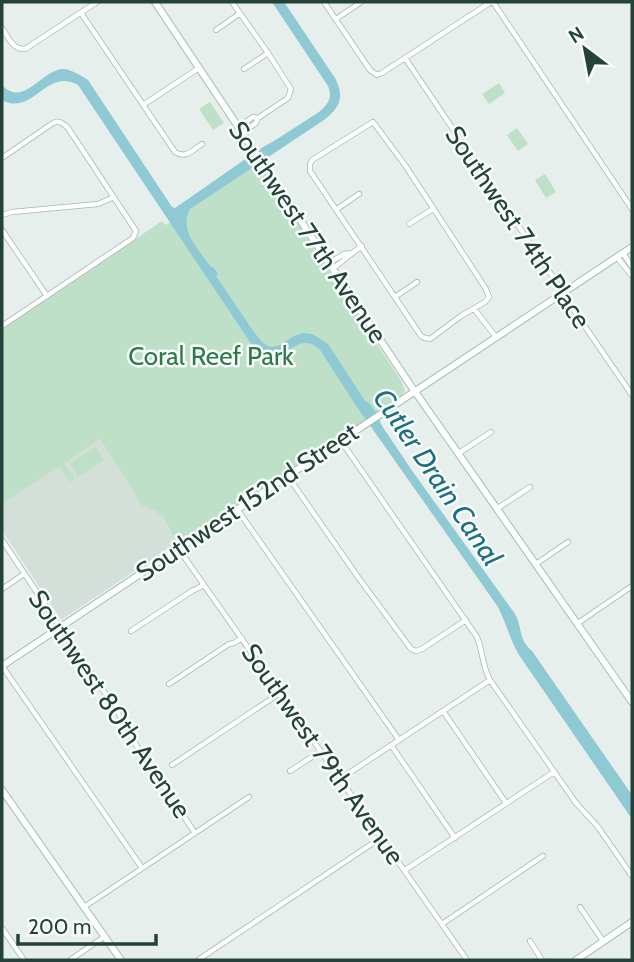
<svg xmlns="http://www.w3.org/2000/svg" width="634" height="962" font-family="Cabin,sans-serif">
<rect width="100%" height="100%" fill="#e6efeb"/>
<path fill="#d4dfda" d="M100 439 142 506 154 508 159 513 176 541H180L61 620 2 530V504Z"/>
<path fill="#bfe0c8" d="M499 83 505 93 489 104 482 94Z
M210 102 224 123 213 130 199 109Z
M517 128 528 144 518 151 507 135Z
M258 163 267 175 309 241 402 382 405 391 399 398 183 541H176C165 524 164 510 142 506L100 439 61 466 65 464 75 479 70 482 59 467 2 504V329L162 221 166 225Z
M545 174 556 192 546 198 535 180Z
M95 446 104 460 78 477 70 464Z"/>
<path fill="#8ec9d4" d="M272 2H284L335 78C345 97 340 107 324 120L190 209C178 230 199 250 211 267H213L218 274 216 276 254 332 263 343 270 347 278 346 294 336 303 333 312 334 322 340 328 344 365 401 369 403 377 414 382 426 413 472 515 614C523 629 518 639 532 651L632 795V819L519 655C510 639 506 623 498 607L357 407 320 350C319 349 313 344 311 344 293 337 280 370 254 348L78 85C46 67 33 117 2 100V85C23 108 41 71 62 69 71 69 80 75 88 80L172 207 175 208 263 147 274 141 319 112C328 104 333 98 328 86Z"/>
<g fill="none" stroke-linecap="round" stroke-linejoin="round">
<defs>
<path id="street" d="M232 2 268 53 291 89 288 98 258 118 256 123 242 133
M324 2 370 70 377 75 382 73 491 2
M493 2 632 209
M81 13 175 152C185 159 193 150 202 144
M336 19 361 2
M2 28C8 37 13 50 25 49L97 2
M216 30 239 14
M405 58 559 286 566 299 632 395
M244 69 268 53
M143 105 199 68
M373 122 405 165 486 289 489 297 485 302 461 316 430 339 425 338 421 336 310 171V164L312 160Z
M238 127 253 117 258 118
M2 158 53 123C59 120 63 123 68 128L136 231 133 238 2 326
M337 209 359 194
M2 215 12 212 98 204 114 197
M409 224 433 209
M2 230 47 296
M623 253 632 267
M617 257 632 276
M329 263 344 254 351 253
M333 268C344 261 351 253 362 246
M395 297 417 282
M475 310 496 337
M341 441 477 637C483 651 482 666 490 680L576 803 598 827 632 876
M459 453 491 432
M287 475 358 577 411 649 416 651 422 649 466 620
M498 508 530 487
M237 509 399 740
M2 540 66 636 116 709 139 750 195 833
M178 548 467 960
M536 564 568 542
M2 589 24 574
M578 623 632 586
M131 631 192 591 204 585
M2 666 142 868
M169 684 229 644 234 643 242 638
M443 711 506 803
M391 745 455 838
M172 765 280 693
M290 771 321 751
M340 779 490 680
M405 870 554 772
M84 907 249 797
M580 907 603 941
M442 924 543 856
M2 928 24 960
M530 941 542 960
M70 960 104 937
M198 960 382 837"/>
<path id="secondary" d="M155 2 409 383 632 702
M2 666 632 247
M2 790 121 960
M576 960 632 922"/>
</defs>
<use href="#street" stroke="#a8b8b2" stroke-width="6"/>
<use href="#secondary" stroke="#a4bbb3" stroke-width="8"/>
<use href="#street" stroke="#fff" stroke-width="4.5"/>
<use href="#secondary" stroke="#fff" stroke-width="6"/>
</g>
<g text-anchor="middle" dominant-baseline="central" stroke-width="5" stroke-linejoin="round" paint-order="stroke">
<g font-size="26" fill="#24423a" stroke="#f7fbf9">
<text transform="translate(518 227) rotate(56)">Southwest 74th Place</text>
<text transform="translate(308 232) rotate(56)">Southwest 77th Avenue</text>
<text transform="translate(247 502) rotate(-34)">Southwest 152nd Street</text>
<text transform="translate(110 704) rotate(56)">Southwest 80th Avenue</text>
<text transform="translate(323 754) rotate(55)">Southwest 79th Avenue</text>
</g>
<g font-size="26" fill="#2d7a4b" stroke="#f7fbf9">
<text x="211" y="356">Coral Reef Park</text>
</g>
<g font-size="28" font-style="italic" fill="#1c6f80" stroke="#f7fbf9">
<text transform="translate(438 477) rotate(56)">Cutler Drain Canal</text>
</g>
</g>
<rect width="634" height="962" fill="none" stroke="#24423a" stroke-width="7"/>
<g transform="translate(585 49) rotate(328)" stroke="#f7fbf9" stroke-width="5" paint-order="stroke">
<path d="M0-5L12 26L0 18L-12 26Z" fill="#24423a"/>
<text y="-10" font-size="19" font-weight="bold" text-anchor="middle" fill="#24423a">N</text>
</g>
<path d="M18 934v10h138v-10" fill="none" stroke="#24423a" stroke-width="3.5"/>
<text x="28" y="934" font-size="21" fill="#24423a" stroke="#f7fbf9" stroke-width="5" paint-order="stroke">200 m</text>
</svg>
